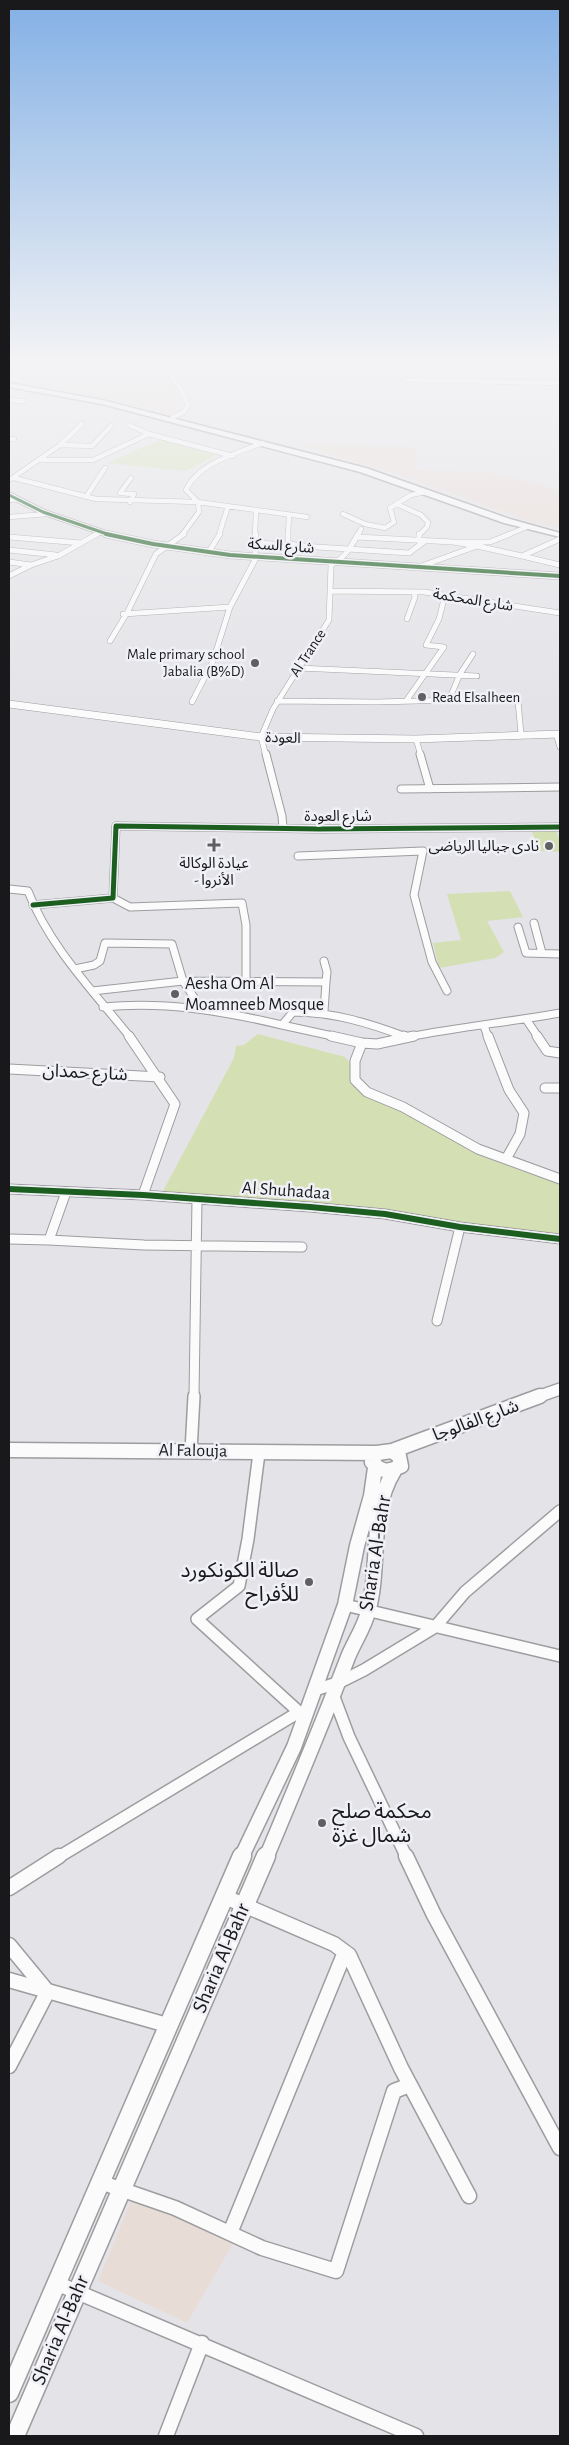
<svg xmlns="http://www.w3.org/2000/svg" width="569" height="2445" font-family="'Alegreya Sans','Noto Sans Arabic',sans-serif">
<rect width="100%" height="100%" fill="#e4e4e8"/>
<path fill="#e8dcd6" d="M9 362H160L180 394 183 409 173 415 71 391 9 381Z
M277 362H325L336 377 289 375Z
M310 444 418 447 416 470 485 472 542 485 560 492V528L528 521 398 474 304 447Z
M133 2196 235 2240 187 2323 98 2281Z"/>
<path fill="#d4dfb4" d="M160 440 216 455 186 471 107 463Z
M556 831 560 840V852L540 851 532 832Z
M510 891 523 917 487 921 504 952 495 958 439 968 433 943 461 940 447 894Z
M258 1034 345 1057 352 1066 351 1079 471 1151 560 1182V1237L163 1191 234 1058 236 1046 244 1045Z"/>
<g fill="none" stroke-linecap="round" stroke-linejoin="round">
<defs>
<path id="street-far5" d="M162 362 182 391 188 405 184 412 173 417
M405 380 560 383
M9 400 24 401
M129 425 149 434
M9 439H14
M60 445 92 446 111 426
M39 460H93L149 434 233 456
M14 478 96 499 198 502 307 517
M11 479 60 445 82 424
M86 497 105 468
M9 500 17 499
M130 502 134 494 120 493 131 478
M399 505 421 515 428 522 427 527 419 535
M343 514 365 524 385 528 394 522 390 508 411 495 425 492
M9 517 47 514
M95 535 100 532
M182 535 199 512 198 502 186 490C198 463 237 453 263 443
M219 535 228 506
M255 535 256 510
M288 535 289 515
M358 535 361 529
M507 535 527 527"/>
<path id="street-far4" d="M288 534V543L295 545
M9 537 81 543
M357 537 453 542
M419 541V534
M256 543 409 553 425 541
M477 546 522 556 560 539
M9 550 56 555
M208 553 220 534
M522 556 560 565
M9 562 31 565
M416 568 477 546 453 542H490L510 534
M9 576 31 565 58 556 97 534
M330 591 424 592 560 613
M123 614 230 607
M407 619 415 597 414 592
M110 641 127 613 156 554 184 534
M298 668 477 676
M449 700 460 674 473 654
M277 701 376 702 502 699 518 701 521 734
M406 701 444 647 426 645 439 619 445 595
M192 702 213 661 230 607 255 560 256 534
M556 734 560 747
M416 739 421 756
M266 756 261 737 273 709 329 620 331 565C345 558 351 547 358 534"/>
<path id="street-far3" d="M266 754 282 816 283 828
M420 754 430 789
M401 789 560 787
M298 856 423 851 414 895 432 962 447 991
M9 889 28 891C49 946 94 992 130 1037
M113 898 130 907 242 903 246 925V981
M33 905 113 898 116 826 319 829 560 827
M534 923 542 953
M518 927 526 953 560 954
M324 961 327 972 326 982
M75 969 94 965 100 961 105 943 172 944 183 981 195 999 192 1006
M92 991 183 981 326 982 324 1011
M103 1007C165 1001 222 1011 282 1025L293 1012C333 1012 369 1023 406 1037
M526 1019 538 1037
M282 1025 337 1037
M484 1026 488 1037
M408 1037C459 1027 509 1022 560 1013"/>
<path id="street-far2" d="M129 1036 175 1104 143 1195
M331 1036 362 1043
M404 1036 406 1037
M414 1036 377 1044 362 1043 355 1061V1080L367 1092 403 1107 478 1149 560 1179
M488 1036 509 1090 524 1113 520 1134 506 1159
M537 1036 547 1051 560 1053
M9 1069 160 1077
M545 1088H560
M9 1189 143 1195 310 1207 385 1214 460 1227 560 1239
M66 1192 49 1240 144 1245 302 1247
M9 1239 49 1240
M437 1321 460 1227
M194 1397 197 1199"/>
<path id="street-far1" d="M191 1451 194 1396
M259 1453 248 1539 239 1586 197 1619 299 1712
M345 1605 560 1656
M315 1690 340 1682 364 1670 435 1627 465 1592 560 1511
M334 1697 349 1737 407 1858
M57 1858 299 1712 305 1715"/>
<path id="street" d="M406 1856 434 1915 560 2148
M9 1888 59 1856
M223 1896 334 1944 349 1955 401 2068 469 2196
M9 1945 47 1991
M9 1980 167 2025
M9 2066 48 1991
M100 2182 175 2208 262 2248 336 2271 394 2091 410 2085
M230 2233 345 1952
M56 2283 416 2436
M166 2436 202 2343"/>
<path id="secondary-far4" d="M9 495 43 512 110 535"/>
<path id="secondary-far3" d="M106 534 153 544 230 555 560 576
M9 704 261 737 416 739 560 734"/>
<path id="secondary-far2" d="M537 1397 560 1389"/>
<path id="secondary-far1" d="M9 1450 377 1453
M392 1451 399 1456 401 1466C388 1472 382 1473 372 1462L377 1453Z
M392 1451 540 1396
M241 1858 294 1747 345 1605 357 1546 371 1496 375 1468
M266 1858C294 1791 322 1725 348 1657 354 1642 364 1628 368 1612 381 1566 368 1513 394 1471"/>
<path id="secondary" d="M9 2393 242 1856
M15 2436 266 1856"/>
<path id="highway" d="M9 383 102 400 366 468 510 519 560 533V537L504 523 360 472 102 404 9 387Z"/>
</defs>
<use href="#street-far5" stroke="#9d9da0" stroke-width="5.5"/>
<use href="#street-far4" stroke="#9d9da0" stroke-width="6"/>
<use href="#street-far3" stroke="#9d9da0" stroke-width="9"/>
<use href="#street-far2" stroke="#9d9da0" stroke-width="11"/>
<use href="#street-far1" stroke="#9d9da0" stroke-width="14"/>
<use href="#street" stroke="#9d9da0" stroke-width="17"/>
<use href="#secondary-far4" stroke="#9d9da0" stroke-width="7"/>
<use href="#secondary-far3" stroke="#9d9da0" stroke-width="8"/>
<use href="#secondary-far2" stroke="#9d9da0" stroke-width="14"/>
<use href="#secondary-far1" stroke="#9d9da0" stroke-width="17"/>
<use href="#secondary" stroke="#9d9da0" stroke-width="21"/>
<use href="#highway" stroke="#9d9da0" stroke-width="3"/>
<use href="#street-far5" stroke="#fbfbfc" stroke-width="4.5"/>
<use href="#street-far4" stroke="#fbfbfc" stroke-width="5"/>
<use href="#street-far3" stroke="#fbfbfc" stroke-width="7"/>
<use href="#street-far2" stroke="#fbfbfc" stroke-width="9"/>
<use href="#street-far1" stroke="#fbfbfc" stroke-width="11"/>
<use href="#street" stroke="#fbfbfc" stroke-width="14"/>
<use href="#secondary-far4" stroke="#fbfbfc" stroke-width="5.5"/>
<use href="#secondary-far3" stroke="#fbfbfc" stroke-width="7"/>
<use href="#secondary-far2" stroke="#fbfbfc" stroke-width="11"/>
<use href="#secondary-far1" stroke="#fbfbfc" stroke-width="14"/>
<use href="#secondary" stroke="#fbfbfc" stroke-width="18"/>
<use href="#highway" fill="#fbfbfc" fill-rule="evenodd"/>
<defs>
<path id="cycleway-far3" d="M9 495 43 512 110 535"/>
<path id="cycleway-far2" d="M106 534 153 544 230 555 560 576"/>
<path id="cycleway-far1" d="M33 905 113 898 116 826 319 829 560 827"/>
<path id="cycleway" d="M9 1189 143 1195 310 1207 385 1214 460 1227 560 1239"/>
</defs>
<use href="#cycleway-far3" stroke="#f0f0f7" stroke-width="4.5"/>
<use href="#cycleway-far2" stroke="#f0f0f7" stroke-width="5.5"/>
<use href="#cycleway-far1" stroke="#f0f0f7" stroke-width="8"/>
<use href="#cycleway" stroke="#f0f0f7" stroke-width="9"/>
<use href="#cycleway-far3" stroke="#1b5e20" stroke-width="3"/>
<use href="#cycleway-far2" stroke="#1b5e20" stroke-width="4"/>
<use href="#cycleway-far1" stroke="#1b5e20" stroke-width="5"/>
<use href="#cycleway" stroke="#1b5e20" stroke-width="6"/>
</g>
<linearGradient id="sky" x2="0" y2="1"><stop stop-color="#83b0e5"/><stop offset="0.51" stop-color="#f3f3f5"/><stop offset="1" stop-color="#f3f3f5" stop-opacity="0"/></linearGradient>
<rect width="569" height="704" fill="url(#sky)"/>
<g fill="#606063" stroke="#f0f0f7" stroke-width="2">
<circle cx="255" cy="663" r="5"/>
<circle cx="422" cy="697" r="5"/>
<path d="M211.5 837.5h5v5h5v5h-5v5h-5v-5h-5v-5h5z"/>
<circle cx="549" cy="846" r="5"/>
<circle cx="175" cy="994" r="5"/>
<circle cx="309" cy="1582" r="5"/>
<circle cx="322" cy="1823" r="5"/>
</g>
<g text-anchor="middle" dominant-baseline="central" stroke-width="5" stroke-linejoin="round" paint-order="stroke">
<g font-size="15" fill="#19191b" stroke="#f0f0f7">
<text transform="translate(281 546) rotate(4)">شارع السكة</text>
<text transform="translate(473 600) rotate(9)">شارع المحكمة</text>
<text transform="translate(308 653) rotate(-57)">Al Trance</text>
<text transform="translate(283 738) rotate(2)">العودة</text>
<text x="338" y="816">شارع العودة</text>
</g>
<g font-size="15" fill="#19191b" stroke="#f0f0f7" text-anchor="end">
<text x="245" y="654">Male primary school<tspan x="245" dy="17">Jabalia (B%D)</tspan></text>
<text x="432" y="697" text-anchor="start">Read Elsalheen</text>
<text x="539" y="846">نادى جباليا الرياضى</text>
<text x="214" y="863" text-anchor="middle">عيادة الوكالة<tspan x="214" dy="17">- الأنروا</tspan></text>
</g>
<g font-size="18" fill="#19191b" stroke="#f0f0f7" text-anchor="start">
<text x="185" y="984">Aesha Om Al<tspan x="185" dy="21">Moamneeb Mosque</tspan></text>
</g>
<g font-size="18" fill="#19191b" stroke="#f0f0f7">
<text transform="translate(85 1073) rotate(3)">شارع حمدان</text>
<text transform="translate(286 1191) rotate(4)">Al Shuhadaa</text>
<text transform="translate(476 1421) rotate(-20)">شارع الفالوجا</text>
<text transform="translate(193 1451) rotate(1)">Al Falouja</text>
</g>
<g font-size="21" fill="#19191b" stroke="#f0f0f7">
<text transform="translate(375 1553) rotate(-81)">Sharia Al-Bahr</text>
<text transform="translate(221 1958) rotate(-67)">Sharia Al-Bahr</text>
<text transform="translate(60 2330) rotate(-67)">Sharia Al-Bahr</text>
</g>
<g font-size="21" fill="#19191b" stroke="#f0f0f7" text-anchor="end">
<text x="299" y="1570">صالة الكونكورد<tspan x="299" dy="24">للأفراح</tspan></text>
<text x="332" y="1811" text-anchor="start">محكمة صلح<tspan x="332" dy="24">شمال غزة</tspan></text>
</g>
</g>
<rect width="569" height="2445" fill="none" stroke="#19191b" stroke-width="20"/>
</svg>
